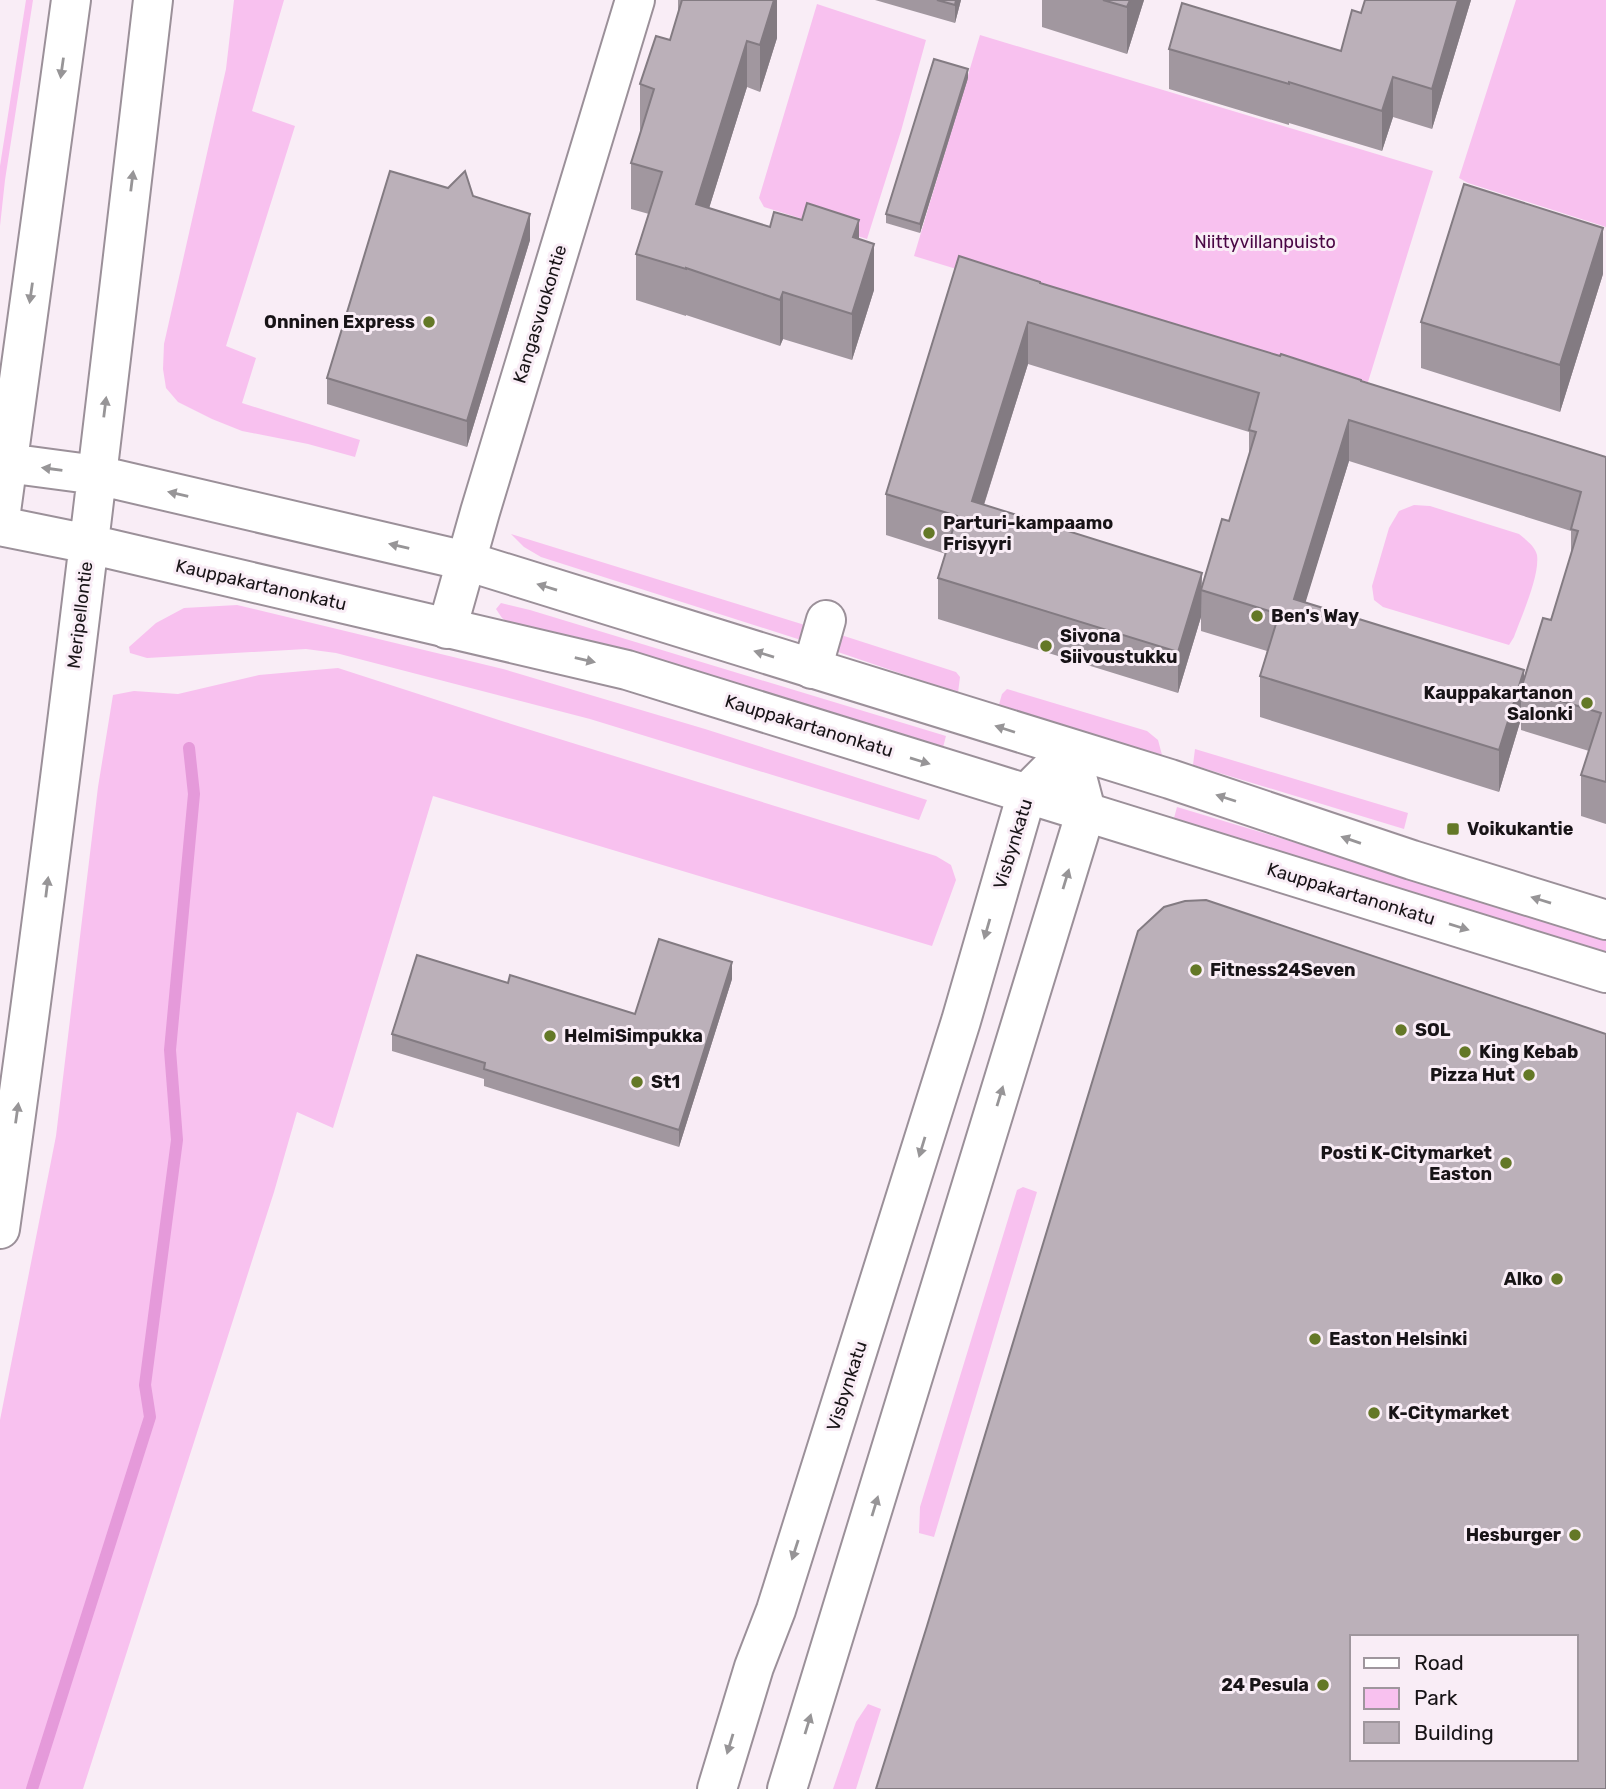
<svg xmlns="http://www.w3.org/2000/svg" width="1606" height="1789" font-family="Rubik,sans-serif">
<rect width="100%" height="100%" fill="#f9edf6"/>
<path fill="#f8c1ef" d="M26 0H33L5 180 0 226V166Z
M234 0H284L252 111 295 126 226 346 256 358 242 403 360 440 355 457 308 444 242 431 212 419 178 402 166 388 163 369 164 344 226 69Z
M1516 0H1606V227L1468 183 1459 178Z
M817 4 926 40 901 131 867 239 764 207 759 198Z
M980 35 1433 171 1364 395 914 256Z
M1414 505 1430 506 1519 534C1526 540 1535 546 1537 555 1540 576 1521 617 1514 637L1509 645 1383 607 1374 600 1372 586 1389 528 1399 511Z
M511 534 808 626 804 641 541 557 524 547Z
M501 603 530 610 946 736 941 755 507 622 502 618 496 609Z
M237 605 503 669 705 729 927 800 919 820 590 719 336 653 306 649 147 658 130 653 129 647 156 623 184 608Z
M841 635 956 672 960 677 958 693 835 651Z
M338 668 505 722 936 856 951 865 956 880 932 946 433 796 333 1128 297 1112 274 1192 83 1789H0V1420L56 1136 98 787 113 695 134 691 178 694 259 675Z
M1007 689 1147 731 1158 740 1162 755 998 708 1002 694Z
M1195 749 1408 813 1404 829 1193 765Z
M1177 807 1606 936V964L1171 829Z
M1023 1187 1037 1192 934 1537 919 1533 920 1507 1017 1190Z
M868 1704 881 1709 856 1789H833L856 1722Z"/>
<g fill="none" stroke-linecap="round" stroke-linejoin="round">
<path stroke="#e59ada" stroke-width="12" d="M32 1789 150 1417 145 1385 177 1140 170 1050 194 794 189 748"/>
<defs>
<path id="minor" d="M447 629 480 512 635 0
M812 669 826 620
M717 1789 754 1667 776 1610 961 1021 1027 793 1070 750
M787 1789 1086 811 1070 750"/>
<path id="major" d="M0 462 97 475 466 561 1170 779 1412 860 1606 920
M0 519 71 0
M0 526 89 544 627 670 1606 973
M0 1229C58 820 105 410 153 0"/>
</defs>
<use href="#minor" stroke="#9b9099" stroke-width="42"/>
<use href="#major" stroke="#9b9099" stroke-width="42"/>
<use href="#minor" stroke="#fff" stroke-width="38"/>
<use href="#major" stroke="#fff" stroke-width="38"/>
</g>
<path fill="#a1979f" fill-rule="evenodd" d="M678 0H777V38L760 92 747 87 709 208 770 227 859 239 874 290 852 360 783 339 780 346 686 315V316L636 300V254L649 214 631 209V163L641 131H640V84L670 40 679 12 678 11Z
M875 0H961L955 23Z
M1042 0H1144L1127 54 1042 27Z
M1471 0 1432 129 1393 117 1382 151 1289 123V125L1169 89V49L1341 51 1361 13Z
M968 78 920 233 886 223V214Z
M473 196 530 240 467 447 327 404V378Z
M1603 274 1560 412 1421 368V322Z
M1040 284 1606 457V824L1581 816V775L1589 751 1521 730V719L1499 792 1260 717V676L1267 651 1201 631V617L1178 693 938 619V578L946 554 886 535V494ZM1028 364 1249 432V455L1229 521 1202 586 984 505ZM1349 461 1571 531V555L1551 620 1524 680 1305 602Z
M732 979 679 1147 484 1086V1079L392 1051V1034L508 983 635 1014Z"/>
<path fill="#837b82" d="M774 0H777V38L760 92V45Z
M956 0H961L955 23V5Z
M1130 0H1144L1127 54V7Z
M1458 0H1471L1432 129V89Z
M747 41V87L696 250V204Z
M968 69V78L920 233V224Z
M1393 77V117L1382 151V111Z
M530 214V240L467 447V421Z
M859 220V266L853 237Z
M1603 228V274L1560 412V365Z
M874 244V290L852 360V314Z
M783 292V339L780 346V300Z
M1028 322V364L972 542V501Z
M1349 420V461L1294 640V599Z
M1202 573 1201 617 1178 693V652Z
M1524 670V689H1521V719L1499 792V750Z
M732 962V979L679 1147V1130Z"/>
<path fill="#bbb0b9" stroke="#837b82" stroke-width="2" fill-rule="evenodd" d="M682 0H774L760 45 747 41 696 204 770 227 774 212 802 220 807 203 859 220 853 237 874 244 852 314 783 292 780 300 686 268V269L636 254 662 172 631 163 654 89 640 84 656 36 670 40Z
M937 0H956L955 5Z
M1103 0H1130L1127 7Z
M1365 0H1458L1432 89 1393 77 1382 111 1289 82V84L1169 49 1182 3 1341 51 1352 10 1361 13Z
M934 59 968 69 920 224 886 214Z
M390 171 448 188 465 171 473 196 530 214 467 421 327 378Z
M1464 184 1603 228 1560 365 1421 322Z
M959 256 1040 282V283L1280 356 1281 354 1361 380V381L1606 457V782L1581 775 1601 713 1521 689 1543 618 1551 620 1578 531 1571 529 1581 492 1349 420 1294 599 1524 670 1499 750 1260 676 1279 614 1201 590 1222 519 1229 521 1256 432 1249 430 1259 393 1028 322 972 501 1202 573 1178 652 938 578 957 516 886 494Z
M1206 900 1606 1034V1789H876L927 1626 1138 931 1164 907 1185 901ZM1352 1637H1576V1759H1352Z
M659 939 732 962 679 1130 484 1069 485 1063 392 1034 417 955 508 983 510 975 635 1014Z"/>
<defs><path id="oneway-solid" d="M-6-.8H1V-3.2L6.5 0L1 3.2V.8H-6Z" transform="scale(1.75)"/></defs>
<g fill="#979597">
<use href="#oneway-solid" transform="translate(62 68) rotate(98)"/>
<use href="#oneway-solid" transform="translate(132 181) rotate(-83)"/>
<use href="#oneway-solid" transform="translate(31 293) rotate(98)"/>
<use href="#oneway-solid" transform="translate(105 407) rotate(-83)"/>
<use href="#oneway-solid" transform="translate(52 469) rotate(-172)"/>
<use href="#oneway-solid" transform="translate(178 494) rotate(-167)"/>
<use href="#oneway-solid" transform="translate(399 546) rotate(-167)"/>
<use href="#oneway-solid" transform="translate(547 587) rotate(-163)"/>
<use href="#oneway-solid" transform="translate(764 654) rotate(-163)"/>
<use href="#oneway-solid" transform="translate(585 660) rotate(13)"/>
<use href="#oneway-solid" transform="translate(1005 729) rotate(-162)"/>
<use href="#oneway-solid" transform="translate(920 761) rotate(17)"/>
<use href="#oneway-solid" transform="translate(1226 798) rotate(-162)"/>
<use href="#oneway-solid" transform="translate(1351 840) rotate(-161)"/>
<use href="#oneway-solid" transform="translate(1066 879) rotate(-73)"/>
<use href="#oneway-solid" transform="translate(47 887) rotate(-83)"/>
<use href="#oneway-solid" transform="translate(1541 900) rotate(-163)"/>
<use href="#oneway-solid" transform="translate(1459 927) rotate(17)"/>
<use href="#oneway-solid" transform="translate(987 929) rotate(106)"/>
<use href="#oneway-solid" transform="translate(1000 1096) rotate(-73)"/>
<use href="#oneway-solid" transform="translate(17 1113) rotate(-82)"/>
<use href="#oneway-solid" transform="translate(922 1147) rotate(107)"/>
<use href="#oneway-solid" transform="translate(875 1506) rotate(-73)"/>
<use href="#oneway-solid" transform="translate(795 1550) rotate(108)"/>
<use href="#oneway-solid" transform="translate(808 1724) rotate(-73)"/>
<use href="#oneway-solid" transform="translate(730 1744) rotate(107)"/>
</g>
<g fill="#647827" stroke="#f9edf6" stroke-width="2.5">
<circle cx="429" cy="322" r="7"/>
<circle cx="929" cy="533" r="7"/>
<circle cx="1257" cy="616" r="7"/>
<circle cx="1046" cy="646" r="7"/>
<circle cx="1587" cy="703" r="7"/>
<rect x="1446" y="822" width="14" height="14" rx="3.5"/>
<circle cx="1196" cy="970" r="7"/>
<circle cx="1401" cy="1030" r="7"/>
<circle cx="550" cy="1036" r="7"/>
<circle cx="1465" cy="1052" r="7"/>
<circle cx="1529" cy="1075" r="7"/>
<circle cx="637" cy="1082" r="7"/>
<circle cx="1506" cy="1163" r="7"/>
<circle cx="1557" cy="1279" r="7"/>
<circle cx="1315" cy="1339" r="7"/>
<circle cx="1374" cy="1413" r="7"/>
<circle cx="1575" cy="1535" r="7"/>
<circle cx="1323" cy="1685" r="7"/>
</g>
<g text-anchor="middle" dominant-baseline="central" stroke-width="6" stroke-linejoin="round" paint-order="stroke">
<g font-size="18" fill="#490644" stroke="#f9edf6">
<text x="1265" y="242">Niittyvillanpuisto</text>
</g>
<g font-size="18" fill="#181417" stroke="#f9edf6">
<text transform="translate(540 314) rotate(-73)">Kangasvuokontie</text>
<text transform="translate(261 585) rotate(13)">Kauppakartanonkatu</text>
<text transform="translate(80 615) rotate(-83)">Meripellontie</text>
<text transform="translate(809 726) rotate(17)">Kauppakartanonkatu</text>
<text transform="translate(1013 844) rotate(-73)">Visbynkatu</text>
<text transform="translate(1351 894) rotate(17)">Kauppakartanonkatu</text>
<text transform="translate(847 1386) rotate(-72)">Visbynkatu</text>
</g>
<g font-size="18" font-weight="bold" fill="#181417" stroke="#f9edf6" text-anchor="start">
<text x="415" y="322" text-anchor="end">Onninen Express</text>
<text x="943" y="523">Parturi-kampaamo<tspan x="943" dy="21">Frisyyri</tspan></text>
<text x="1271" y="616">Ben's Way</text>
<text x="1060" y="636">Sivona<tspan x="1060" dy="21">Siivoustukku</tspan></text>
<text x="1573" y="693" text-anchor="end">Kauppakartanon<tspan x="1573" dy="21">Salonki</tspan></text>
<text x="1467" y="829">Voikukantie</text>
<text x="1210" y="970">Fitness24Seven</text>
<text x="1415" y="1030">SOL</text>
<text x="564" y="1036">HelmiSimpukka</text>
<text x="1479" y="1052">King Kebab</text>
<text x="1515" y="1075" text-anchor="end">Pizza Hut</text>
<text x="651" y="1082">St1</text>
<text x="1492" y="1153" text-anchor="end">Posti K-Citymarket<tspan x="1492" dy="21">Easton</tspan></text>
<text x="1543" y="1279" text-anchor="end">Alko</text>
<text x="1329" y="1339">Easton Helsinki</text>
<text x="1388" y="1413">K-Citymarket</text>
<text x="1561" y="1535" text-anchor="end">Hesburger</text>
<text x="1309" y="1685" text-anchor="end">24 Pesula</text>
</g>
</g>
<rect x="1350" y="1635" width="228" height="126" fill="#f9edf6" stroke="#9f969d" stroke-width="2"/>
<rect x="1364" y="1658" width="35" height="10" fill="#ffffff" stroke="#9f969d" stroke-width="2"/>
<text x="1414" y="1670" font-size="21" fill="#181417">Road</text>
<rect x="1364" y="1688" width="35" height="21" fill="#f8c1ef" stroke="#9f969d" stroke-width="2"/>
<text x="1414" y="1705" font-size="21" fill="#181417">Park</text>
<rect x="1364" y="1722" width="35" height="21" fill="#bbb0b9" stroke="#9f969d" stroke-width="2"/>
<text x="1414" y="1740" font-size="21" fill="#181417">Building</text>
</svg>
